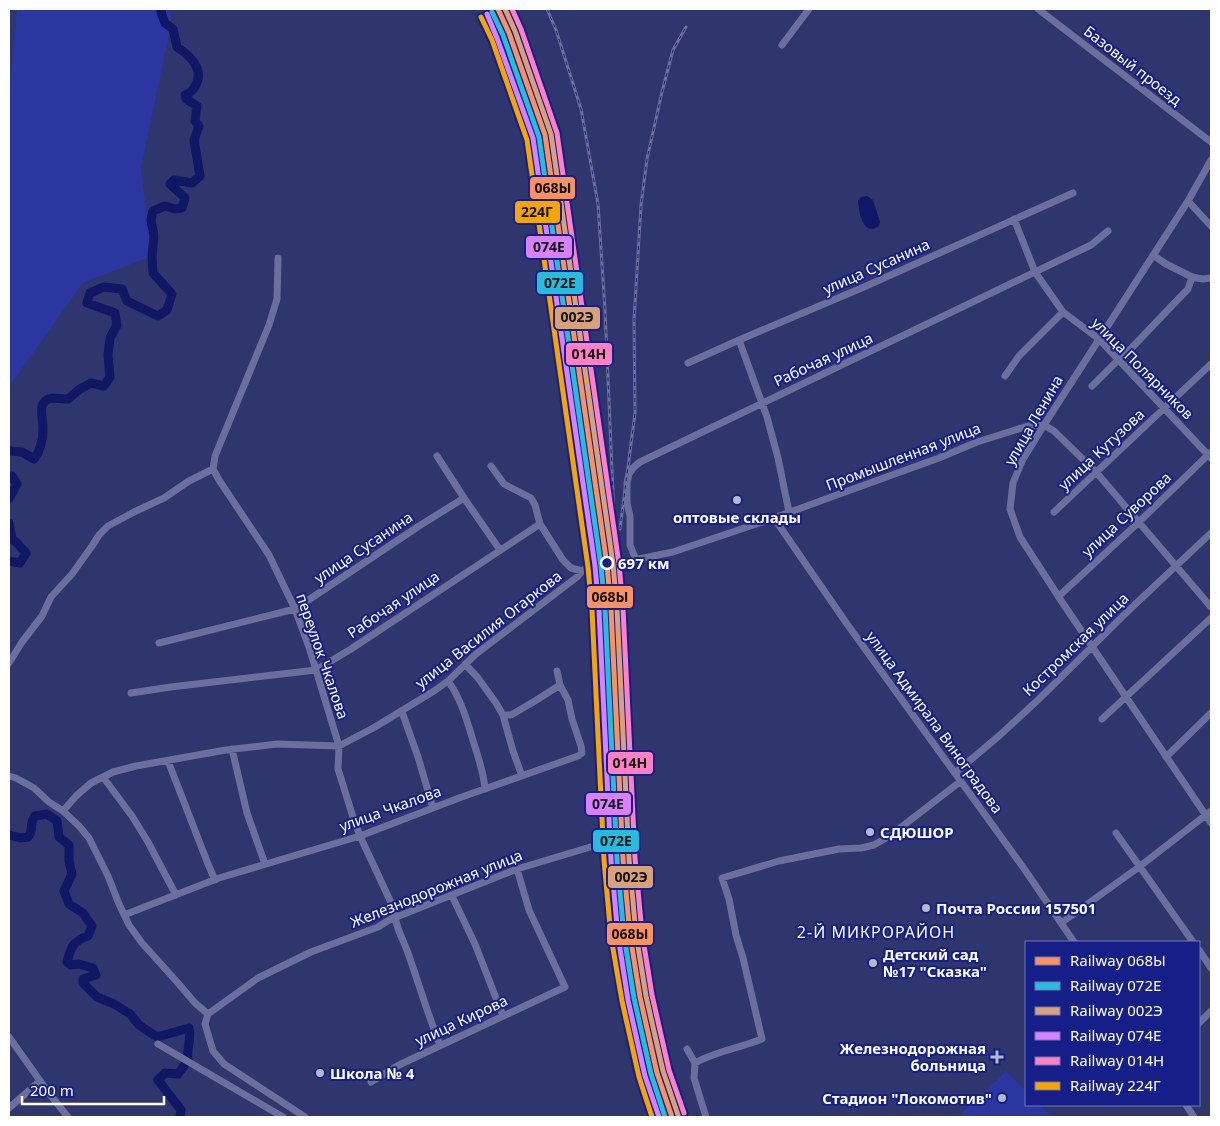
<svg xmlns="http://www.w3.org/2000/svg" width="1220" height="1126" font-family="'Noto Sans',sans-serif">
<rect width="100%" height="100%" fill="#2f356d"/>
<path fill="#2b36a0" d="M17 9H171L170 30 141 168 152 256 83 283 9 387V98Z
M1006 1071 1026 1091V1105H1040L1052 1117H957Z"/>
<path fill="#101765" d="M867 196 873 200 880 222 879 226C863 237 859 213 858 201L861 197Z"/>
<g fill="none" stroke-linecap="round" stroke-linejoin="round">
<path stroke="#101765" stroke-width="9" d="M9 451 22 452 34 459C40 451 43 441 43 429 44 420 35 401 52 398 57 398 63 399 68 399L80 389 91 383 104 386 110 377 108 355 110 338 117 325 115 313 87 303 90 293 104 287 122 289 127 301 158 316 167 310 172 294 153 273 152 256 154 236 151 220 153 211 165 206 175 209 182 208 185 198 170 184 174 180 192 183 200 176 194 140 199 126 195 121 197 106 186 99 185 95C190 93 191 92 194 88 206 71 191 56 177 47L173 29 165 23 161 12 162 9
M9 477 12 476 17 484 9 499
M9 523 12 539 17 543 26 553 20 563 9 561
M9 835 21 838 28 837C35 828 28 825 35 816L47 814 57 821 59 837 69 845V861L72 874 64 891 69 904 83 913 92 926 88 936C73 941 71 947 67 962L71 965 79 964 93 968 96 975 83 979V983L97 997 114 1004 130 1014 139 1025 157 1037 189 1028C192 1040 186 1048 188 1060
M180 1117 181 1110 158 1080 165 1073 178 1074 186 1063"/>
<path stroke="#6a6f9b" stroke-width="7" d="M1038 9 1211 142
M782 45 809 9
M1211 160 1188 201 1044 425 1022 461 1013 483 1010 509 1020 537 1062 602 1211 823
M1188 201 1211 226
M1014 219 1035 272 1063 312 1099 339 1211 458
M1153 255 1166 264 1192 277
M278 258 277 299 269 325 215 456 213 469 219 480 269 555 295 609 309 647 339 746 338 769 353 817 360 836 394 909C394 924 403 939 408 953 419 984 428 1015 440 1045
M739 340 767 417 778 458 789 512
M688 363 739 340 864 287 1073 193
M1005 376 1019 356 1063 312
M1092 386 1114 364 1124 356 1184 293 1188 289 1192 277 1203 279 1211 278
M437 456 464 498 500 550
M491 466 504 484 531 498 535 505 540 524 563 560 571 568 582 571
M1054 512 1211 364
M774 518 847 624 1025 870 1074 942
M636 560 630 545V516L627 503V483L629 474 633 468 640 462 1091 245 1108 231
M1059 596 1139 522 1211 452
M159 643 295 609 419 526 464 498
M9 663 22 642 42 616 51 597 72 574 92 546 99 535 108 526 134 512 164 498 189 481 213 469
M465 664 478 678 496 703 503 715 513 751 522 776
M448 681C462 700 468 724 475 747 479 760 484 774 485 789
M131 693 171 687 316 670 351 649 540 524
M402 712 418 757 433 808
M503 715H511L535 701 560 685
M1102 719 1211 618
M232 749 247 813 265 864
M1166 757 1211 713
M168 761 208 864 215 880
M955 773 1000 735 1039 699 1127 612 1211 533
M9 776 16 778 34 788 49 802 63 811 79 826 89 838 108 876 119 904 129 925 142 943 178 983 195 1003 208 1014
M103 777 132 816 148 842 176 895
M63 811 76 796 91 783 113 772 136 766 226 750 277 744 339 746 375 727 434 691 448 681 476 654 577 577C581 572 584 568 591 566L624 562 673 552 774 518 834 496 939 458 977 442 1028 426 1044 425 1054 431 1096 472 1211 607
M1116 833 1193 942
M452 896 475 944 503 1016
M124 915 219 878 360 836 459 798 578 756 582 753 581 746 572 719 568 700 560 685 557 671
M1061 923 1139 867 1211 811
M1199 950 1211 968
M208 1014 258 978 311 952 378 927 394 917 399 916 517 869 597 845 606 848 614 861 618 920 619 928H622
M208 1014 205 1024 213 1051 224 1064 305 1117
M1199 1023 1211 1011
M9 1037 48 1092 68 1117
M158 1044 283 1117
M687 1049 695 1063 694 1078 706 1117
M695 1063C716 1051 740 1048 762 1039L743 958 736 935 729 899 722 878 779 861 839 849 861 848 874 845 891 835 961 781
M371 1082 399 1065 565 987 529 910 517 869
M1186 1105 1194 1117
M9 1108 40 1081"/>
<defs>
<path id="rail" d="M547 9 556 30 581 109 598 204 605 310 618 608 631 858 635 920 646 996 664 1071 680 1117
M620 529 635 413 634 320 641 205 647 159 662 92 673 50 686 27"/>
</defs>
<use href="#rail" stroke="#6c719a" stroke-width="3"/>
<use href="#rail" stroke="#151f87" stroke-width="1" stroke-dasharray="4" stroke-linecap="butt"/>
<defs>
<path id="rail-1" d="M498 9 509 33 545 135 607 565 611 609 623 859 630 935 640 997 657 1073 672 1117"/>
<path id="rail-2" d="M492 12 503 35 539 137 601 566 605 609 617 859 624 936 634 998 651 1074 665 1117"/>
<path id="rail-3" d="M505 9 515 31 551 134 613 564 617 609 629 859 636 934 646 996 663 1071 678 1115"/>
<path id="rail-4" d="M487 14 497 38 533 138 595 566 599 610 611 860 618 936 628 1000 645 1076 659 1117"/>
<path id="rail-5" d="M512 9 521 29 557 133 619 564 623 608 635 858 642 933 652 995 669 1070 684 1113"/>
<path id="rail-6" d="M481 17 492 40 527 140 588 567 592 610 604 860 611 937 622 1001 639 1077 652 1117"/>
</defs>
<use href="#rail-1" stroke="#151f87" stroke-width="9"/>
<use href="#rail-2" stroke="#151f87" stroke-width="9"/>
<use href="#rail-3" stroke="#151f87" stroke-width="9"/>
<use href="#rail-4" stroke="#151f87" stroke-width="9"/>
<use href="#rail-5" stroke="#151f87" stroke-width="9"/>
<use href="#rail-6" stroke="#151f87" stroke-width="9"/>
<use href="#rail-1" stroke="#fa915f" stroke-width="5"/>
<use href="#rail-2" stroke="#26bcdd" stroke-width="5"/>
<use href="#rail-3" stroke="#d9a179" stroke-width="5"/>
<use href="#rail-4" stroke="#d880ff" stroke-width="5"/>
<use href="#rail-5" stroke="#ff80c5" stroke-width="5"/>
<use href="#rail-6" stroke="#f7a600" stroke-width="5"/>
</g>
<g fill="#b6b8cc" stroke="#151f87" stroke-width="2">
<circle cx="737" cy="500" r="5"/>
<circle cx="870" cy="832" r="5"/>
<circle cx="926" cy="908" r="5"/>
<circle cx="873" cy="963" r="5"/>
<path d="M994.5 1049.5h5v5h5v5h-5v5h-5v-5h-5v-5h5z"/>
<circle cx="320" cy="1073" r="5"/>
<circle cx="1002" cy="1098" r="5"/>
</g>
<circle fill="#151f87" stroke="#fff" stroke-width="2.5" cx="607" cy="563" r="6"/>
<g text-anchor="middle" dominant-baseline="central" stroke-width="4" stroke-linejoin="round" paint-order="stroke">
<g font-size="15" fill="#fff" stroke="#151f87">
<text transform="translate(1133 65) rotate(38)">Базовый проезд</text>
<text transform="translate(876 266) rotate(-24)">улица Сусанина</text>
<text transform="translate(823 359) rotate(-25)">Рабочая улица</text>
<text transform="translate(1143 368) rotate(45)">улица Полярников</text>
<text transform="translate(1033 420) rotate(-60)">улица Ленина</text>
<text transform="translate(1101 449) rotate(-43)">улица Кутузова</text>
<text transform="translate(903 456) rotate(-21)">Промышленная улица</text>
<text transform="translate(1126 514) rotate(-43)">улица Суворова</text>
<text transform="translate(363 547) rotate(-34)">улица Сусанина</text>
<text transform="translate(393 604) rotate(-34)">Рабочая улица</text>
<text transform="translate(488 629) rotate(-38)">улица Василия Огаркова</text>
<text transform="translate(1075 644) rotate(-44)">Костромская улица</text>
<text transform="translate(323 656) rotate(71)">переулок Чкалова</text>
<text transform="translate(935 722) rotate(54)">улица Адмирала Виноградова</text>
<text transform="translate(390 808) rotate(-20)">улица Чкалова</text>
<text transform="translate(436 888) rotate(-22)">Железнодорожная улица</text>
<text transform="translate(461 1020) rotate(-25)">улица Кирова</text>
</g>
<g font-size="15" font-weight="bold" fill="#fff" stroke="#151f87" text-anchor="start">
<text x="737" y="517" text-anchor="middle">оптовые склады</text>
<text x="880" y="832">СДЮШОР</text>
<text x="936" y="908">Почта России 157501</text>
<text x="883" y="954">Детский сад<tspan x="883" dy="17">№17 "Сказка"</tspan></text>
<text x="986" y="1048" text-anchor="end">Железнодорожная<tspan x="986" dy="17">больница</tspan></text>
<text x="330" y="1073">Школа № 4</text>
<text x="992" y="1098" text-anchor="end">Стадион "Локомотив"</text>
</g>
<g font-size="15" font-weight="bold" fill="#fff" stroke="#151f87" text-anchor="start">
<text x="618" y="563">697 км</text>
</g>
<g font-size="16" letter-spacing="1" fill="#fff" stroke="#151f87">
<text x="876" y="932">2-Й МИКРОРАЙОН</text>
</g>
</g>
<g stroke="#151f87" stroke-width="2">
<rect x="529" y="176" width="47" height="24" rx="5" fill="#fa915f"/>
<rect x="514" y="200" width="47" height="24" rx="5" fill="#f7a600"/>
<rect x="525" y="235" width="48" height="24" rx="5" fill="#d880ff"/>
<rect x="536" y="271" width="48" height="24" rx="5" fill="#26bcdd"/>
<rect x="554" y="306" width="47" height="24" rx="5" fill="#d9a179"/>
<rect x="565" y="342" width="48" height="24" rx="5" fill="#ff80c5"/>
<rect x="586" y="585" width="48" height="24" rx="5" fill="#fa915f"/>
<rect x="607" y="751" width="47" height="24" rx="5" fill="#ff80c5"/>
<rect x="585" y="792" width="47" height="24" rx="5" fill="#d880ff"/>
<rect x="592" y="829" width="48" height="24" rx="5" fill="#26bcdd"/>
<rect x="607" y="865" width="47" height="24" rx="5" fill="#d9a179"/>
<rect x="606" y="922" width="48" height="24" rx="5" fill="#fa915f"/>
</g>
<g font-size="14" text-anchor="middle" font-weight="bold" fill="#111">
<text x="553" y="193">068Ы</text>
<text x="537" y="217">224Г</text>
<text x="549" y="252">074Е</text>
<text x="560" y="288">072Е</text>
<text x="577" y="322">002Э</text>
<text x="589" y="359">014Н</text>
<text x="610" y="602">068Ы</text>
<text x="630" y="768">014Н</text>
<text x="608" y="809">074Е</text>
<text x="616" y="846">072Е</text>
<text x="631" y="882">002Э</text>
<text x="630" y="939">068Ы</text>
</g>
<rect width="1220" height="1126" fill="none" stroke="#ffffff" stroke-width="20"/>
<rect x="1025" y="941" width="175" height="165" fill="#151f87" stroke="#7379b7"/>
<rect x="1035" y="957" width="25" height="8" fill="#fa915f" stroke="#7379b7"/>
<text x="1070" y="966" font-size="15" fill="#ffffff">Railway 068Ы</text>
<rect x="1035" y="982" width="25" height="8" fill="#26bcdd" stroke="#7379b7"/>
<text x="1070" y="991" font-size="15" fill="#ffffff">Railway 072Е</text>
<rect x="1035" y="1007" width="25" height="8" fill="#d9a179" stroke="#7379b7"/>
<text x="1070" y="1016" font-size="15" fill="#ffffff">Railway 002Э</text>
<rect x="1035" y="1032" width="25" height="8" fill="#d880ff" stroke="#7379b7"/>
<text x="1070" y="1041" font-size="15" fill="#ffffff">Railway 074Е</text>
<rect x="1035" y="1057" width="25" height="8" fill="#ff80c5" stroke="#7379b7"/>
<text x="1070" y="1066" font-size="15" fill="#ffffff">Railway 014Н</text>
<rect x="1035" y="1082" width="25" height="8" fill="#f7a600" stroke="#7379b7"/>
<text x="1070" y="1091" font-size="15" fill="#ffffff">Railway 224Г</text>
<path d="M22 1096v8h142v-8" fill="none" stroke="#ffffff" stroke-width="2.5"/>
<text x="30" y="1096" font-size="15" fill="#ffffff" stroke="#151f87" stroke-width="4" paint-order="stroke">200 m</text>
</svg>
